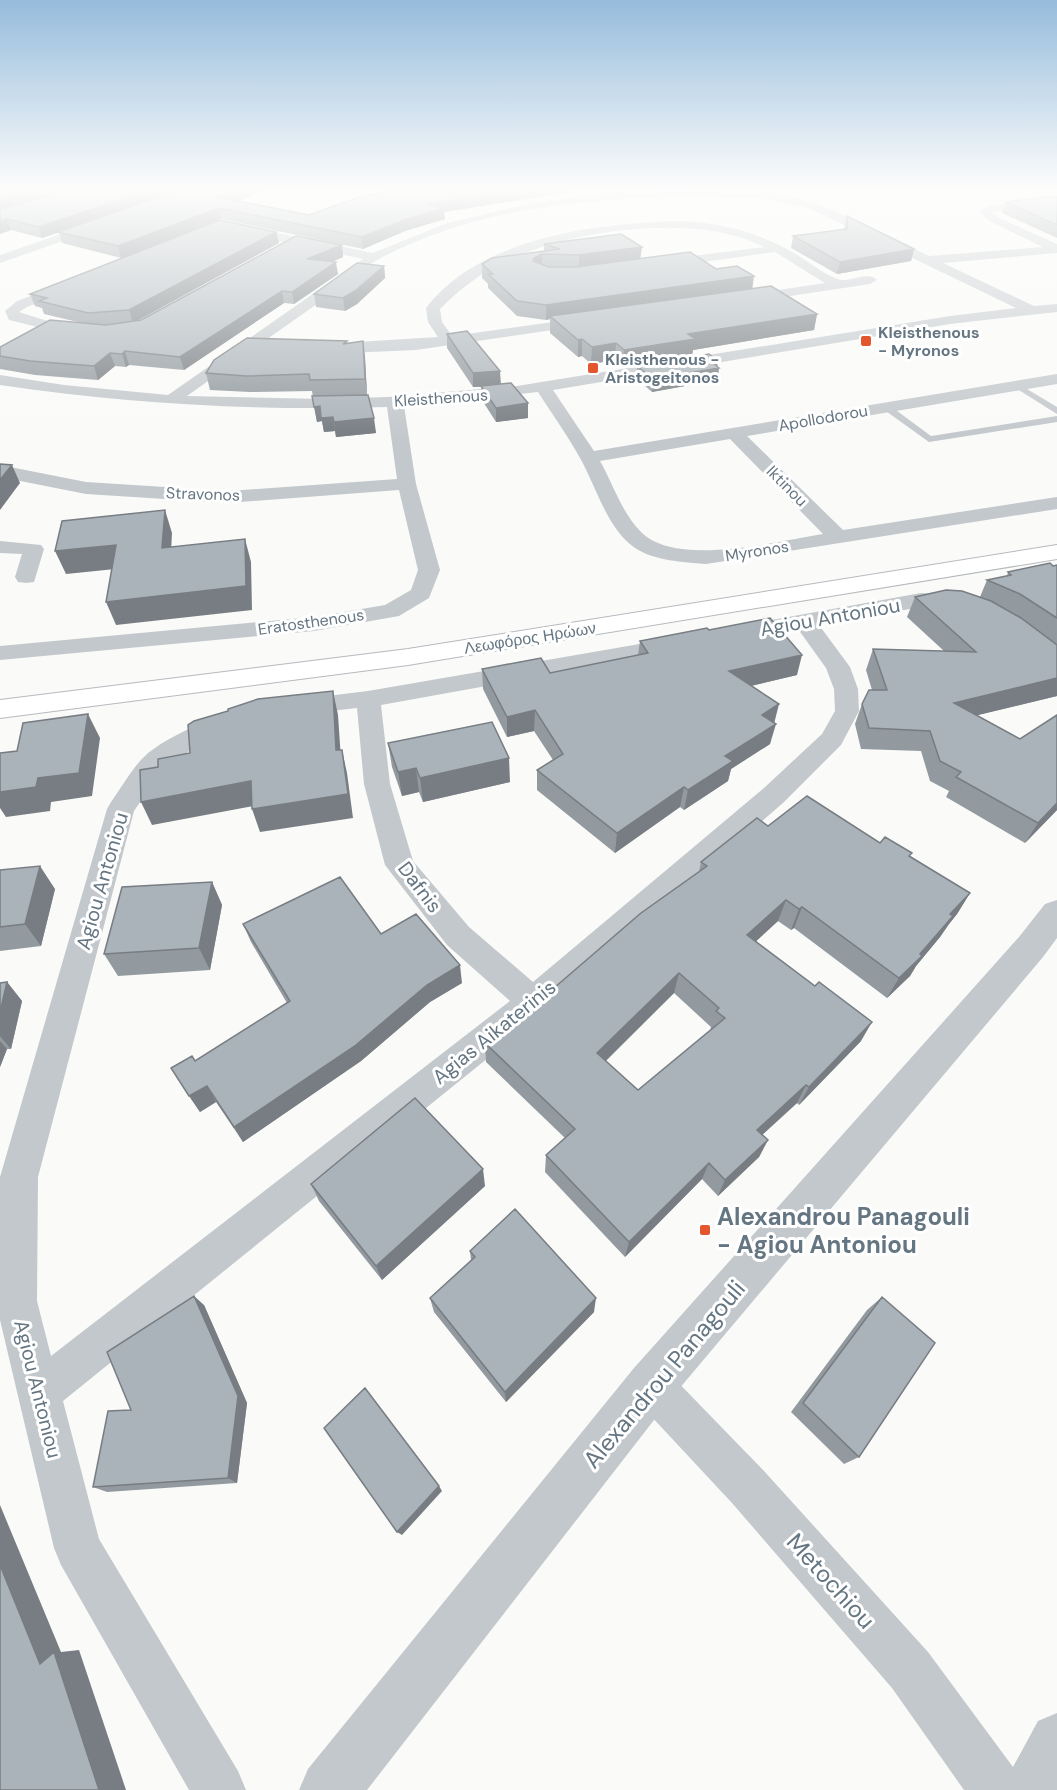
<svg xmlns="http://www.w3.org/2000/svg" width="1057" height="1790" font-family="'DM Sans',sans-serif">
<rect width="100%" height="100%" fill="#fafaf8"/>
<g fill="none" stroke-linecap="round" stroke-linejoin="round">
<defs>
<path id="primary" d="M1057 545V559L408 665 0 718V700L408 649Z"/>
</defs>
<use href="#primary" stroke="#b5babe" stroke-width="2"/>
<path fill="#c3c8cc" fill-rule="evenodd" d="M1017 383 1057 407V414L1014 387V383Z
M883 405H889L931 436 1057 416V422L929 442 883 409Z"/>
<path fill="#c3c8cc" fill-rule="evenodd" d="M697 190 766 192 802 199 835 211 929 256 1043 247 991 222 979 212 990 205 1057 199V205L992 212 999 218 1057 244V253L943 263 1034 306 1057 304V312L950 324 553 390 594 451 1057 374V384L747 436 843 530 1057 497V509L706 564C683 562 655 561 635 548 607 529 596 486 580 458 568 436 552 414 538 392L404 406 416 484 440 570 429 598 399 616 314 631 0 660V646L314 617 385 605 411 590 418 570 399 490 228 503 86 494 0 477V465L86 482 228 491 397 479 387 407C257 411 129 404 0 385V375L64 385 168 395 363 259 232 231V225L236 224 373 253 447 223 532 203 614 193ZM697 196 766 199 811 209 1016 308 950 316 517 386 388 397 323 399 187 396C230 365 273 335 317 304 337 289 357 271 379 259 475 207 590 198 697 196ZM730 439 823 534C777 541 677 568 641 532 622 513 613 484 600 461Z
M99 221 103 223V227L0 263V255Z
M680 221C723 223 757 232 794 253 808 261 822 273 837 279 849 284 867 270 877 280L870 284 744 303 737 299 739 296 825 283 775 252 661 268 655 264 661 260 764 247C695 211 561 230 494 267 474 278 456 293 440 309L442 322 452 336 589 317 594 318 596 321 594 324 416 350 324 354 316 349 324 344 438 337 428 322 426 308C480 237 598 223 680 221Z
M71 281 76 282 78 285 76 288 27 307 19 312 54 323 87 327 89 330 87 333 54 331 9 320 5 311 17 301Z
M0 541 41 545 44 549 34 582 26 583 18 582 15 577 22 554 0 553Z
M921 593 960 596 963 601 960 606 921 607 819 625 850 667 858 689 859 711 841 745 784 802 545 1012 63 1401 99 1539 238 1771 246 1790H189L61 1565 54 1548 0 1320V1177L107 809 111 802C122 787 132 768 145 756 162 740 212 714 235 720L239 726 235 732 202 743 163 768 134 811 38 1177 37 1301 51 1356 510 1001 447 945 385 865 364 784 357 708 295 715 286 713 283 707 286 701 368 691 680 637 688 639 692 644 688 649 680 651 381 705 390 784 413 861 469 927 533 982 764 788 822 734 835 711 834 689 826 668 798 629 736 640 728 638 725 633 728 628Z
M651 1363 666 1370 764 1471 928 1652 1013 1767 1038 1721 1057 1713V1790H964L892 1688 732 1503 636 1400 629 1385 636 1370Z"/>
<path fill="#c3c8cc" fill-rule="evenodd" d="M1057 900V938L1043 957 668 1402 367 1790H299L308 1769 634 1368 1019 937 1045 904Z"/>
<use href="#primary" fill="#fff" fill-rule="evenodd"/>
</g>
<path fill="#929a9f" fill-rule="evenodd" d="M0 190H267L238 201 309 215 384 192 376 190H594L574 191 444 212 445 219 405 231 363 249 221 219 121 258 62 243 59 232 42 238 11 230 0 234Z
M1057 196V238L1002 213 1006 202Z
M847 216 914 249 911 261 837 274 791 248 793 236 844 229Z
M276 232 279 243 137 321 141 320 342 245 343 257 332 262 338 274 294 304 284 303 184 370 129 365 126 367 115 366 98 380 35 375 0 369V347L82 323 44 314 42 308 35 306 30 294Z
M544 244 641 259 716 269 753 288 817 314 814 330 693 350 692 355 622 367 615 360 591 364 582 356 578 357 550 333V319L546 320 517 316 488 288V284L482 278V264L544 251Z
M384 266 385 278 357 304 345 311 316 307 314 294Z
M447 334 501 384 528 418 496 422 482 400 481 387H473L447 348Z
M347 341V343L365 357 367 395 376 433 336 437 335 431 324 432 322 421 317 422 312 391 250 392 210 390 206 373Z
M637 366H717L718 380 652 392 636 378Z
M1057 565V696L977 715 1020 739 1057 715V810L1025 843 946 797 949 791 930 781 921 751 861 749 855 724 862 704 872 690 866 670 873 649 944 651 907 617 915 597H980L987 580 1007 576 1008 572Z
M709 630 797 675 751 686 774 723 770 744 731 769 728 781 684 810 680 807 615 853 537 790V770L553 760 534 731 507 737 483 689 482 669 550 673 638 655 640 641Z
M388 743 510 782 423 802 419 792 402 796 392 767Z
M768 826 880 843 910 856 970 893 957 914 949 924 940 937 916 966 910 976 887 998 794 928 791 930 778 921 756 941 861 1041 799 1105 797 1103 762 1135 768 1140 759 1157 718 1196 702 1179 625 1257 545 1172 546 1155 565 1138 486 1062 485 1043 699 872 701 862ZM674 993 711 1027 710 1031 638 1090 606 1061Z
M0 870 55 889 41 946 0 951Z
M212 882 222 905 210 970 118 976 104 954Z
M243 924 381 934 462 983 430 1002 361 1061 243 1142 216 1102 200 1112 171 1068 195 1061 287 1003 251 942Z
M7 982 22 1001 11 1049H7L0 1067V983Z
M311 1184 485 1186 382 1280 319 1201Z
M470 1251 594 1312 506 1402 434 1312 430 1298 471 1260Z
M882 1297 859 1457 844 1464 791 1412 867 1310Z
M204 1305 247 1403 237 1483 107 1492 93 1487 131 1410Z"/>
<path fill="#777d82" d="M30 190H46L48 196 0 211V199Z
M150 190H183L42 238 38 227Z
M237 190H267L220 207 218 197Z
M519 190H594L574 191 444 212 445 219 405 231 363 249 362 237 404 220 428 204Z
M219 208 221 219 121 258 118 246Z
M7 219 11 230 0 234V221Z
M276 232 279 243 133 323 129 310Z
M342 245 343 257 309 271 307 259Z
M642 247 640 261 579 269V255Z
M914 249 911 261 837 274 840 262Z
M542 254V268L533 261 534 258Z
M336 262 338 274 294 304 292 292Z
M384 266 385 278 357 304 345 311 343 298Z
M754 276 752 291 550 316V319L546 320V305Z
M282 291 284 303 184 370 180 357Z
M817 314 814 330 693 350 692 355 622 367 624 350 688 334Z
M582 339V356L578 357V340Z
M363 341 365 357 367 395 365 379Z
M616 343 615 360 591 364 592 347Z
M125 351 129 365 126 367 122 354Z
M110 353 115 366 98 380 94 366Z
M718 361 717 368H719L718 380 652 392 653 379Z
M500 371 501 385 473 387V373Z
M528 403V418L496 422V408Z
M320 406 333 417 335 431 324 432 322 421 317 422 314 407Z
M374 418 376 433 336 437 334 422Z
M12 465 20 483 0 510V480Z
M165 510 172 533 170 571 162 548Z
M245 539 251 562 252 610 116 625 106 602Z
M116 545 125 568 66 574 55 551Z
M802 655 797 675 725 692 729 671Z
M1057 678V696L945 723 954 703Z
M333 691 338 715 342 774 336 750Z
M779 704 774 724 762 715Z
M535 710 534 731 507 737V717Z
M88 714 100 738 92 796 51 802 50 811 6 817 0 808V792L38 778Z
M776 724 770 744 731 769 728 781 684 810 688 790 725 756Z
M342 750 347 773 353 818 260 832 252 809Z
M509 758 510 782 423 802 420 778Z
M416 768 419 792 402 796 398 772Z
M251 781 259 805 152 825 141 802Z
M684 787 680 807 615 853 617 833Z
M1057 803V810L1025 843 1038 823Z
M40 866 55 889 41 946 25 924Z
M212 882 222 905 210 970 199 948Z
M970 893 957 914 949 924 940 937 916 966 910 976 887 998 899 978 950 914Z
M786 900 778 921 740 956 747 935Z
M802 907 794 928 791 930 799 909Z
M460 965 462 983 430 1002 361 1061 243 1142 234 1127 427 985Z
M679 973 674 993 594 1072 597 1053Z
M7 982 22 1001 11 1049 0 1036V1012Z
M872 1022 861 1041 799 1105 809 1087Z
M0 1041 7 1049 0 1067Z
M806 1085 797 1103 749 1147 757 1130Z
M207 1086 216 1102 200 1112 189 1096Z
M768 1140 759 1157 718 1196 725 1180Z
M709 1163 702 1179 625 1257 629 1242Z
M483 1169 485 1186 382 1280 376 1266Z
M194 1296 204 1305 247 1403 237 1483 228 1478Z
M596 1298 594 1312 506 1402 505 1392Z
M439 1486 442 1491 402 1535 397 1532Z
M0 1505 61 1652 79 1650 126 1790H99L40 1664 0 1565Z"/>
<path fill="#aab3b9" stroke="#777d82" stroke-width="1.5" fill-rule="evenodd" d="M0 190H30L0 199Z
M53 190H150L38 227 7 219 0 221V210L50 195 54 190Z
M179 190H237L218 197 309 215 359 197 397 190H519L428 204 444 208 404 220 362 237 219 208 118 246 58 232Z
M1057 196V225L1006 202Z
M847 216 914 249 840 262 793 236 847 229Z
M220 220 276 232 129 310 88 313 39 301 47 298 30 294Z
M621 234 642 247 579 255 542 254 534 258 533 261 549 267H576L690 252 716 269 737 266 754 276 546 305 517 301 488 274H493L482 264 492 258 560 249 544 244Z
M296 236 342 245 307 259 336 262 292 292 282 291 180 357 125 351 122 354 110 353 94 366 30 361 0 356V347L50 320 106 325 141 320Z
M357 263 384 266 355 291 343 298 314 294Z
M771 286 817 314 688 334 695 339 624 350 616 343 592 347 582 339 578 340 550 316Z
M467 331 500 371 473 373 447 334Z
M247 338 347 341 343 344 363 341 365 379 310 380 309 374 246 376 206 373 214 360Z
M709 354 718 361 712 362 719 368 653 379 637 366Z
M511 383 528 403 496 408 481 386Z
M368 395 374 418 334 422 333 417 321 418 320 406 314 407 312 396Z
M0 464 12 465 0 480Z
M165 510 162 548 245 539 246 586 106 602 116 545 55 551 62 521Z
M1050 563 1053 566 1057 565V618L1020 594 987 580 1011 575 1008 572Z
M946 590 962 591 991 601 1021 618 1057 645V678L954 703 1020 739 1057 715V803L1038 823 956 777 961 772 940 761 930 731 869 728 862 704 869 690H887L873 649 976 652 915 597Z
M770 618 802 655 729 671 779 704 762 715 776 724 725 756 733 761 688 790 684 787 617 833 537 770 563 754 535 710 507 717 482 669 541 658 550 673 648 653 640 641 707 628 709 630Z
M333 691 336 750H342L348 794 252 809 251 781 141 802 140 770 158 767V759L190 753 188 725 194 721 228 711V709L258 699Z
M88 714 79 773 38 778 36 787 0 792V753L17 751 23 723Z
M492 722 509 758 420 778 416 768 398 772 388 743Z
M807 796 880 843 885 837 912 853 909 856 970 893 950 914 953 916 920 954 922 956 899 978 802 907 799 909 786 900 747 935 815 986 819 982 872 1022 809 1087 806 1085 757 1130 768 1140 725 1180 709 1163 629 1242 546 1155 575 1129 485 1043 547 994 641 913 707 866 701 862 757 818 768 826ZM679 973 719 1008 716 1011 725 1018 638 1090 597 1053Z
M40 866 25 924 0 927V870Z
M340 877 381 934 416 914 460 965 427 985 356 1045 234 1127 207 1086 189 1096 171 1068 192 1056 195 1061 290 1001 243 924Z
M212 882 199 948 104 954 122 887Z
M7 982 0 1012V983Z
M415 1098 483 1169 376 1266 311 1184Z
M515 1209 596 1298 505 1392 430 1298 475 1257 470 1251Z
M194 1296 238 1396 228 1478 93 1487 108 1411 131 1410 107 1352Z
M882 1297 935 1343 859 1457 803 1403Z
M365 1388 439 1486 397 1532 324 1428Z
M0 1565 40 1664 54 1652 99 1790H0Z"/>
<linearGradient id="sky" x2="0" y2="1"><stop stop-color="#96bcdc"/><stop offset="0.43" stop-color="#fdfdfc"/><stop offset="1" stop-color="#fdfdfc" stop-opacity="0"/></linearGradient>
<rect width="1057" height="440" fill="url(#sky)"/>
<g fill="#e4572e" stroke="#fff" stroke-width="2">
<rect x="860" y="335" width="12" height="12" rx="3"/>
<rect x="587" y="362" width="12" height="12" rx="3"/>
<rect x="699" y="1224" width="12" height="12" rx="3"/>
</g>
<g text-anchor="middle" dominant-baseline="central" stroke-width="6" stroke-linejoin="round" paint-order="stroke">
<g font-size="16" font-weight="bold" fill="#657683" stroke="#fff" text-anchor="start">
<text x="878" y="332">Kleisthenous<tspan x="878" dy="18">- Myronos</tspan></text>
<text x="605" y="359">Kleisthenous -<tspan x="605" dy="18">Aristogeitonos</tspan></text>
</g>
<g font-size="16" fill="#657683" stroke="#fff">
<text transform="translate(441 398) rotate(-4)">Kleisthenous</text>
<text transform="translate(823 418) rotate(-10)">Apollodorou</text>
<text transform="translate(787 486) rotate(45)">Iktinou</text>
<text transform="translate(203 494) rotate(2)">Stravonos</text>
<text transform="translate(757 551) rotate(-9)">Myronos</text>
<text transform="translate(311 622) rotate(-8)">Eratosthenous</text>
<text transform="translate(530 638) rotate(-9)">Λεωφόρος Ηρώων</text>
</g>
<g font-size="20" fill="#657683" stroke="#fff">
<text transform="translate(830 617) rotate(-10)">Agiou Antoniou</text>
<text transform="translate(102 881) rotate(-74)">Agiou Antoniou</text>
<text transform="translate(420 887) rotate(53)">Dafnis</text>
<text transform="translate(494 1032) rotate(-39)">Agias Aikaterinis</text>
<text transform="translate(38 1389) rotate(76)">Agiou Antoniou</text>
</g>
<g font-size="24" font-weight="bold" fill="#657683" stroke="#fff" text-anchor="start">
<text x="717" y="1216">Alexandrou Panagouli<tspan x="717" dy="28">- Agiou Antoniou</tspan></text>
</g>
<g font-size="24" fill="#657683" stroke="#fff">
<text transform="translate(664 1374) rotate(-50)">Alexandrou Panagouli</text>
<text transform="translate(831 1581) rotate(48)">Metochiou</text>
</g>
</g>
</svg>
